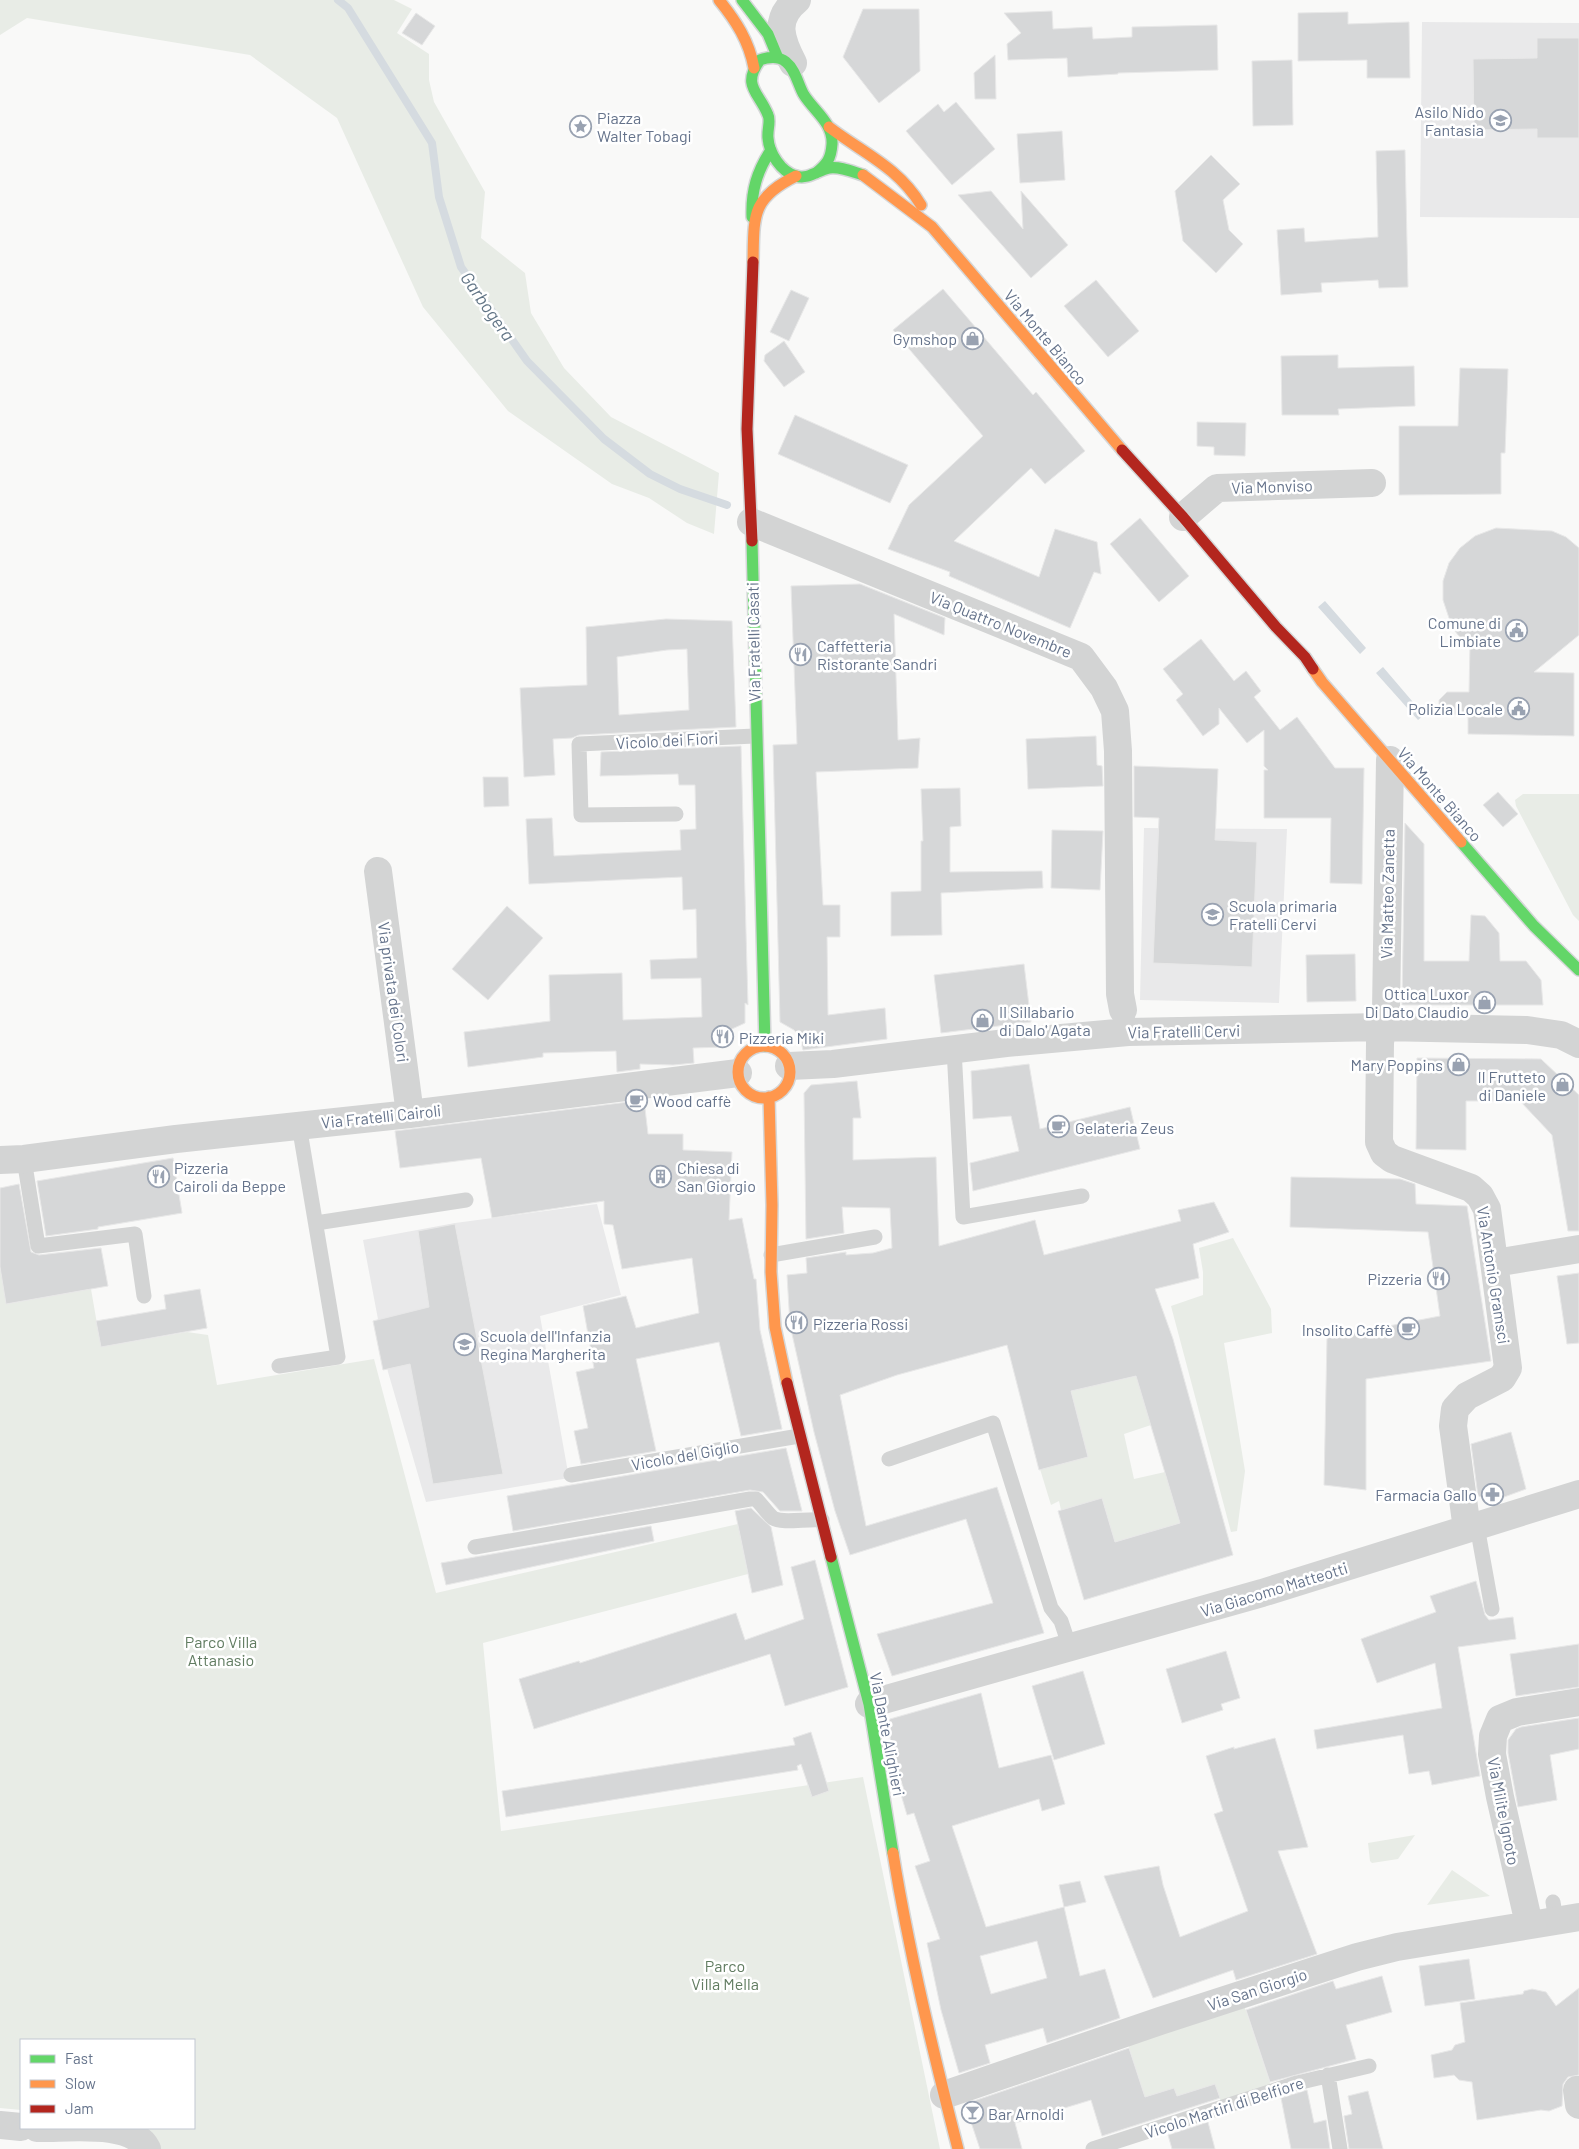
<svg xmlns="http://www.w3.org/2000/svg" width="1579" height="2149" font-family="Barlow,sans-serif">
<rect width="100%" height="100%" fill="#f9f9f8"/>
<path fill="#e9e9ea" d="M1422 22 1579 23V218L1420 217Z
M1144 828 1287 829 1279 1003 1140 1000Z
M597 1204 621 1295 540 1316 569 1478 426 1502 388 1372 363 1240 455 1223Z"/>
<path fill="#e8ece6" d="M0 0H394L412 9 397 33 429 54V80L434 102 485 192 481 238 525 273 531 313 564 368 611 417 719 473 714 534 687 523 649 498 612 484 508 411 423 307 337 118 250 55 27 18 0 35Z
M1523 794H1579V921L1573 915 1516 806 1515 800Z
M1233 1238 1271 1309 1272 1333 1224 1343 1245 1471 1237 1531 1231 1532 1171 1306 1203 1295V1272L1199 1248Z
M0 1267 7 1304 91 1289 101 1347 187 1332 208 1335 217 1385 374 1359 436 1593 738 1524 748 1574 483 1643 501 1831 863 1777 940 2149H157L141 2128H194V2040H21V2110L0 2108Z
M1052 1316 1102 1384 1137 1376 1151 1425 1124 1434 1134 1479 1165 1472 1180 1523 1115 1542 1102 1498 1061 1510 1059 1501 1051 1505 1040 1469 1088 1457Z
M1415 1835 1398 1859 1372 1863 1370 1861 1368 1843Z
M1452 1870 1490 1896 1427 1905Z
M1244 2005 1271 2086 1221 2102 1215 2084 1177 2096 1174 2088 1145 2097 1128 2044Z"/>
<path fill="#d5dbe0" d="M1325 601 1366 648 1360 654 1318 607Z
M1383 667 1424 715 1418 720 1376 673Z"/>
<g fill="none" stroke-linecap="round" stroke-linejoin="round">
<path stroke="#d5dbe0" stroke-width="8" d="M338 0 348 8 432 143 439 197 461 267 527 361 604 439 650 474 680 489 727 505"/>
</g>
<path fill="#d6d7d8" stroke="#e8e8e8" fill-rule="evenodd" d="M863 9H919L920 71 879 103 843 57Z
M1052 11 1053 29 1092 27 1093 39 1132 37V27L1217 25 1218 70 1118 73V74L1068 77 1067 58 1008 60 1007 44 1021 33 1004 13Z
M1348 12V24L1409 22 1410 78H1367V60L1298 61V13Z
M416 13 435 26 422 45 402 33Z
M1537 38H1579V138H1537V129L1474 130 1473 59 1537 58Z
M995 55 996 99H975L974 73Z
M1292 60 1293 125 1253 126 1252 61Z
M956 102 995 149 952 185 906 131 938 104 944 112Z
M1062 131 1065 180 1020 183 1017 134Z
M1405 150 1408 287 1379 288 1378 280 1321 283 1322 292 1281 295 1277 230 1304 228 1305 242 1378 237 1376 151Z
M1211 155 1240 184 1223 200 1229 230 1243 244 1216 273 1183 241 1175 191Z
M991 191 1023 229 1021 191 1068 245 1031 278 958 195Z
M1096 280 1139 331 1108 357 1064 306Z
M943 289 1033 395 1036 392 1085 451 1045 484 1031 468 954 541 1039 577 1055 529 1097 542 1101 574 1094 572 1070 628 949 576 950 572 888 549 909 505 983 436 893 330Z
M791 290 809 298 789 341 770 332Z
M784 341 805 372 784 387 764 361 765 355Z
M1338 355V368L1414 366 1415 406 1338 409 1339 415H1282L1281 356Z
M1460 368 1508 369 1505 453H1501V494L1399 495V426H1458Z
M795 415 908 465 890 503 778 454Z
M1197 422 1246 423 1245 456 1214 455V447L1197 446Z
M1140 518 1189 576 1159 602 1110 544Z
M1496 528 1552 531 1566 537 1579 548V635L1534 672 1574 673V736L1468 734V716L1444 714 1439 708V700L1447 692H1469L1470 645 1458 635 1452 627 1443 600V581L1449 563 1460 548 1475 536Z
M860 584 945 618 944 635 894 614 898 740 920 738 918 768 816 772 823 905H840V937H827L828 1015 885 1008 887 1039 803 1050 800 1037 794 1030 780 1022 773 745 797 744 791 586Z
M666 619 732 621 736 727 579 735 572 738 553 739 555 775 524 777 520 688 587 685 586 627ZM687 649 689 710 619 715 617 657 667 650Z
M1201 639 1234 681 1246 671 1261 691 1254 697 1280 730 1297 717 1335 768H1364L1362 884 1330 883 1331 818H1264V770H1268L1264 766V730L1247 743 1219 708V724L1203 736 1176 700 1183 694 1163 669Z
M1096 736 1097 765 1102 766 1103 786 1028 789 1026 739Z
M741 746 748 1005 745 1003V1023L732 1029 726 1035 723 1047 693 1048 694 1063 673 1065 640 1064V1069L617 1072 616 1051 543 1053V1057L468 1067 464 1032 550 1021 549 975 622 973 623 1020 702 1017 701 978 651 979 650 960 697 958 696 909 683 910 682 877 529 884 526 819 552 818 554 856 681 850 680 830 696 829 695 785H679L678 774 600 776 601 752Z
M1134 766 1218 769 1215 840 1257 842 1252 967 1153 963 1159 818 1134 817Z
M483 777H508L509 806 484 807Z
M960 788 961 826 950 827V872L1042 871 1043 888 941 893 942 935 891 936V892L921 891V841H923L921 789Z
M1498 792 1518 814 1503 827 1483 805Z
M1405 823 1424 844V961H1469L1471 915 1485 916 1499 933 1500 961H1526L1541 980 1543 1005H1402Z
M1052 830 1103 831 1100 890 1051 888Z
M507 906 543 938 488 1000 452 969Z
M1355 954 1356 1001 1307 1002 1306 955Z
M1024 964 1031 1022 941 1033 934 975Z
M1417 1058 1541 1059 1579 1095V1231H1568L1552 1135 1520 1101H1466V1150L1416 1149Z
M1029 1064 1040 1129 1130 1107 1140 1149 973 1191 970 1163 1019 1151 1011 1116 973 1119 971 1071Z
M857 1081 861 1118H853V1160L936 1157 939 1246 1035 1220 1044 1255 1181 1221 1178 1210 1214 1202 1229 1232 1193 1244 1199 1278 1155 1289 1173 1339 1233 1555 1084 1600 1058 1511 1102 1498 1115 1542 1180 1523 1136 1376 1071 1391 1088 1457 1039 1470 1007 1345 897 1375 840 1395 866 1526 997 1487 1044 1633 892 1676 877 1634 993 1603 966 1519 850 1555 835 1511 814 1432 790 1325 787 1275 807 1273 806 1258 846 1252V1255L873 1253 892 1248 890 1208 842 1207 844 1233 806 1239 804 1093 811 1085Z
M644 1100 648 1134H683V1150L732 1152 729 1220 742 1218 754 1279H756L760 1330 782 1429 741 1436 719 1342 636 1359 656 1451 581 1464 574 1431 588 1428 576 1372 594 1368 583 1306 626 1296 636 1328 699 1313 692 1258 622 1269 613 1225 604 1224V1201L492 1218 481 1158 400 1168 395 1131Z
M173 1158 182 1213 98 1227V1229L46 1236 37 1181Z
M1291 1177 1400 1179 1415 1184 1416 1204 1467 1206 1491 1361 1366 1379V1490L1324 1485 1327 1338 1440 1316 1428 1232 1290 1227Z
M19 1184 31 1252 39 1255 101 1248 108 1286 6 1304 0 1267V1188Z
M455 1224 503 1474 433 1484 410 1364 383 1370 373 1321 429 1307 418 1231Z
M1579 1273V1343L1567 1344 1557 1276Z
M200 1289 207 1328 101 1347 96 1321 166 1309 164 1295Z
M1511 1432 1526 1489 1496 1500 1478 1496 1471 1444Z
M786 1448 802 1511H780L763 1492 750 1490 513 1531 507 1496Z
M751 1508 771 1527 783 1585 752 1593 735 1511Z
M651 1526 654 1541 446 1585 441 1563Z
M815 1560 848 1687 785 1706 770 1654 534 1729 519 1679 579 1661 580 1663 736 1613 745 1640 804 1619 791 1567Z
M1476 1581 1485 1615 1489 1620 1513 1617 1516 1639 1458 1647 1480 1776 1432 1785 1429 1771 1409 1774 1403 1735 1317 1749 1314 1730 1442 1708 1435 1663 1377 1683 1361 1639 1436 1612 1430 1596Z
M1579 1644V1687L1516 1696 1510 1654Z
M1226 1651 1240 1698 1221 1704 1223 1710 1182 1723 1166 1669Z
M1083 1671 1105 1744 1054 1760 1032 1686Z
M981 1693 999 1768 1051 1755 1065 1804 1042 1811 1039 1799 952 1826 986 1927 1064 1907 1080 1976 1105 1969 1120 2018 1047 2043 1043 2028 985 2045 990 2063 959 2073 941 2010 927 1943 940 1939 915 1866 930 1861 914 1813 907 1815 900 1791 904 1790 893 1756 888 1723 890 1719ZM1037 1941 1047 1978 991 1994 980 1956Z
M1579 1718V1749L1550 1755 1557 1800 1518 1807 1508 1753V1740L1516 1729 1521 1727Z
M811 1732 829 1791 812 1797 801 1764 797 1766 798 1770 506 1817 502 1791 795 1745 793 1738Z
M1275 1738 1308 1847 1278 1851 1317 1954 1236 1980 1233 1970 1153 1998 1104 1876 1159 1866 1163 1885 1180 1937 1248 1911 1214 1814 1223 1811 1206 1756 1234 1747V1749Z
M1080 1881 1086 1902 1064 1907 1059 1885Z
M1469 1959 1475 1999 1425 2006 1419 1966Z
M1382 1976 1392 2012 1346 2025 1356 2059 1270 2082 1246 2010 1333 1981 1336 1989Z
M1579 1988V2075L1568 2077 1563 2084 1562 2106 1549 2111 1541 2110 1477 2120 1472 2082 1459 2080 1454 2075 1434 2078 1431 2055 1452 2050 1455 2045 1465 2042 1460 2003 1523 1994 1524 1991 1532 1989 1546 1992 1556 2006Z
M1129 2048 1145 2097 1174 2088 1177 2096 1215 2084 1220 2098 1102 2136 1091 2100 1015 2123 1022 2149H980L965 2104Z
M1307 2090 1314 2123 1326 2120 1330 2149H1291L1281 2098Z
M1368 2091 1383 2149H1349L1344 2116 1352 2114 1348 2096Z
M1208 2122 1215 2149H1172L1168 2135Z"/>
<g fill="none" stroke-linecap="round" stroke-linejoin="round">
<defs>
<path id="fast" d="M742 0 768 34 778 58
M816 173C827 164 831 159 832 144 833 123 815 112 804 95 798 85 796 70 786 62 779 56 768 57 760 60 741 86 759 92 768 115 771 121 767 130 768 138 769 153 781 172 796 176 808 180 818 170 829 168 840 166 853 172 863 175
M752 217C751 191 757 171 771 150
M752 541 765 1046
M1461 842 1534 926 1579 970
M831 1557 869 1704 893 1853"/>
<path id="slow" d="M719 0C736 21 749 41 754 68
M829 127C863 153 898 167 921 205
M863 175 932 227 1122 450
M753 262C754 216 751 198 796 176
M1313 669 1322 682 1461 842
M738 1072a26 26 0 1 1 52 0a26 26 0 1 1-52 0Z
M769 1097 772 1205 771 1272 775 1327 787 1383
M893 1853C909 1953 933 2052 958 2149"/>
<path id="jam" d="M1122 450 1183 517 1276 627 1305 657 1313 669
M752 541 747 429 753 262
M787 1383 831 1557"/>
</defs>
<use href="#fast" stroke="#d5d7d8" stroke-width="14"/>
<use href="#slow" stroke="#d5d7d8" stroke-width="14"/>
<use href="#jam" stroke="#d5d7d8" stroke-width="14"/>
<path stroke="#d3d4d4" stroke-width="15" d="M676 814 581 815 579 744 755 736
M954 1049 963 1217 1082 1196
M24 1159 38 1246 135 1234 144 1296
M316 1223 466 1200
M771 1255 875 1237
M279 1366 338 1357 299 1125
M889 1459 993 1423 1051 1608 1061 1621 1070 1648
M571 1475 799 1436
M1477 1526 1492 1609
M475 1547 750 1499H756C762 1505 767 1513 773 1518 782 1524 809 1518 822 1520
M1553 1902 1556 1920
M1328 2075 1340 2149
M1093 2149 1297 2083 1369 2066"/>
<path stroke="#d3d4d4" stroke-width="28" d="M793 63C781 40 773 19 797 0
M1183 517 1217 488 1372 483
M751 522 1081 657 1104 688 1115 711 1118 751 1120 994 1123 1010
M1390 760 1386 1010 1380 1042 1379 1142 1384 1153 1392 1159 1471 1188 1480 1196 1487 1209 1508 1368 1502 1378 1467 1396 1455 1409 1453 1426 1467 1529
M378 871 410 1114
M789 1066 833 1064 1006 1043 1128 1032 1382 1027 1527 1030 1561 1035 1579 1044
M0 1160 24 1159 176 1139 410 1114 738 1073
M1495 1263 1579 1249
M869 1704 1262 1593 1579 1494
M1529 1924 1500 1797 1492 1754 1493 1736 1500 1719 1517 1712 1579 1702
M1577 2090 1579 2105
M944 2095 1160 2021 1357 1957 1397 1947 1579 1917
M0 2125 21 2127
M37 2128C65 2129 132 2119 147 2149"/>
<use href="#fast" stroke="#63d668" stroke-width="11"/>
<use href="#slow" stroke="#ff974d" stroke-width="11"/>
<use href="#jam" stroke="#b3261e" stroke-width="11"/>
</g>
<defs>
<symbol id="school-ring" viewBox="-11 -11 22 22"><circle r="9.5" fill="#fff" stroke="#99a2b1" stroke-width="1.5"/><path d="M0-5L7-2L0 1L-7-2ZM-4 1L0 2.5L4 1V4Q0 6-4 4Z" fill="#99a2b1"/></symbol>
<symbol id="sight-ring" viewBox="-11 -11 22 22"><circle r="9.5" fill="#fff" stroke="#99a2b1" stroke-width="1.5"/><path d="M0-6L1.8-2.2L6-1.7L2.9 1.2L3.7 5.4L0 3.3L-3.7 5.4L-2.9 1.2L-6-1.7L-1.8-2.2Z" fill="#99a2b1"/></symbol>
<symbol id="shop-ring" viewBox="-11 -11 22 22"><circle r="9.5" fill="#fff" stroke="#99a2b1" stroke-width="1.5"/><path d="M-5-2.5h2.3a2.7 3.5 0 0 1 5.4 0H5L5.5 6h-11ZM-1.5-2.5h3a1.5 2.3 0 0 0-3 0Z" fill="#99a2b1"/></symbol>
<symbol id="civic-ring" viewBox="-11 -11 22 22"><circle r="9.5" fill="#fff" stroke="#99a2b1" stroke-width="1.5"/><path d="M-.6-6.5H3V-4.5H.6V-3L4-1V1h2V6H-6V1h2V-1L-.6-3ZM-1.2 2.5V6h2.4V2.5Z" fill="#99a2b1"/></symbol>
<symbol id="restaurant-ring" viewBox="-11 -11 22 22"><circle r="9.5" fill="#fff" stroke="#99a2b1" stroke-width="1.5"/><path d="M-5-6h1v4h1v-4h1v4h1v-4h1v5L-1.5 .5V6h-2V.5L-5-1ZM5-6V6H3V1.5H1.5Q1.5-4 5-6Z" fill="#99a2b1"/></symbol>
<symbol id="cafe-ring" viewBox="-11 -11 22 22"><circle r="9.5" fill="#fff" stroke="#99a2b1" stroke-width="1.5"/><path d="M-5.5-4.5H6V0H3Q3 3.5 0 3.5H-2.5Q-5.5 3.5-5.5 0ZM3-3.2v2h1.7v-2ZM-6 4.5H4V6H-6Z" fill="#99a2b1"/></symbol>
<symbol id="building-ring" viewBox="-11 -11 22 22"><circle r="9.5" fill="#fff" stroke="#99a2b1" stroke-width="1.5"/><path d="M-4-6H4V6H1V3H-1V6H-4ZM-2.5-4.3h1.7v1.8h-1.7ZM.8-4.3h1.7v1.8H.8ZM-2.5-1h1.7V.8h-1.7ZM.8-1h1.7V.8H.8Z" fill="#99a2b1"/></symbol>
<symbol id="pharmacy-ring" viewBox="-11 -11 22 22"><circle r="9.5" fill="#fff" stroke="#99a2b1" stroke-width="1.5"/><path d="M-2-6h4v4h4v4h-4v4h-4v-4h-4v-4h4Z" fill="#99a2b1"/></symbol>
<symbol id="bar-ring" viewBox="-11 -11 22 22"><circle r="9.5" fill="#fff" stroke="#99a2b1" stroke-width="1.5"/><path d="M-6-5H6L.8 .8V4.5H3.5V6h-7V4.5H-.8V.8Z" fill="#99a2b1"/></symbol>
</defs>
<g fill-rule="evenodd">
<use href="#school-ring" x="1488" y="108" width="25" height="25"/>
<use href="#sight-ring" x="568" y="114" width="25" height="25"/>
<use href="#shop-ring" x="960" y="326" width="25" height="25"/>
<use href="#civic-ring" x="1504" y="618" width="25" height="25"/>
<use href="#restaurant-ring" x="788" y="642" width="25" height="25"/>
<use href="#civic-ring" x="1506" y="696" width="25" height="25"/>
<use href="#school-ring" x="1200" y="902" width="25" height="25"/>
<use href="#shop-ring" x="1472" y="990" width="25" height="25"/>
<use href="#shop-ring" x="970" y="1008" width="25" height="25"/>
<use href="#restaurant-ring" x="710" y="1024" width="25" height="25"/>
<use href="#shop-ring" x="1446" y="1052" width="25" height="25"/>
<use href="#shop-ring" x="1550" y="1072" width="25" height="25"/>
<use href="#cafe-ring" x="624" y="1088" width="25" height="25"/>
<use href="#cafe-ring" x="1046" y="1114" width="25" height="25"/>
<use href="#restaurant-ring" x="146" y="1164" width="25" height="25"/>
<use href="#building-ring" x="648" y="1164" width="25" height="25"/>
<use href="#restaurant-ring" x="1426" y="1266" width="25" height="25"/>
<use href="#restaurant-ring" x="784" y="1310" width="25" height="25"/>
<use href="#cafe-ring" x="1396" y="1316" width="25" height="25"/>
<use href="#school-ring" x="452" y="1332" width="25" height="25"/>
<use href="#pharmacy-ring" x="1480" y="1482" width="25" height="25"/>
<use href="#bar-ring" x="960" y="2100" width="25" height="25"/>
</g>
<g text-anchor="middle" dominant-baseline="central" stroke-width="5" stroke-linejoin="round" paint-order="stroke">
<g font-size="16" fill="#65738b" stroke="#fff" text-anchor="start">
<text x="1484" y="111" text-anchor="end">Asilo Nido<tspan x="1484" dy="18">Fantasia</tspan></text>
<text x="597" y="117">Piazza<tspan x="597" dy="18">Walter Tobagi</tspan></text>
<text x="957" y="338" text-anchor="end">Gymshop</text>
<text x="1501" y="622" text-anchor="end">Comune di<tspan x="1501" dy="18">Limbiate</tspan></text>
<text x="817" y="645">Caffetteria<tspan x="817" dy="18">Ristorante Sandri</tspan></text>
<text x="1503" y="708" text-anchor="end">Polizia Locale</text>
<text x="1229" y="905">Scuola primaria<tspan x="1229" dy="18">Fratelli Cervi</tspan></text>
<text x="1469" y="993" text-anchor="end">Ottica Luxor<tspan x="1469" dy="18">Di Dato Claudio</tspan></text>
<text x="999" y="1011">Il Sillabario<tspan x="999" dy="18">di Dalo' Agata</tspan></text>
<text x="739" y="1037">Pizzeria Miki</text>
<text x="1443" y="1064" text-anchor="end">Mary Poppins</text>
<text x="1546" y="1076" text-anchor="end">Il Frutteto<tspan x="1546" dy="18">di Daniele</tspan></text>
<text x="653" y="1100">Wood caffè</text>
<text x="1075" y="1127">Gelateria Zeus</text>
<text x="174" y="1167">Pizzeria<tspan x="174" dy="18">Cairoli da Beppe</tspan></text>
<text x="677" y="1167">Chiesa di<tspan x="677" dy="18">San Giorgio</tspan></text>
<text x="1422" y="1278" text-anchor="end">Pizzeria</text>
<text x="813" y="1323">Pizzeria Rossi</text>
<text x="1393" y="1329" text-anchor="end">Insolito Caffè</text>
<text x="480" y="1335">Scuola dell'Infanzia<tspan x="480" dy="18">Regina Margherita</tspan></text>
<text x="1477" y="1494" text-anchor="end">Farmacia Gallo</text>
<text x="988" y="2113">Bar Arnoldi</text>
</g>
<g font-size="16" fill="#65738b" stroke="#fff">
<text transform="translate(1046 337) rotate(50)">Via Monte Bianco</text>
<text transform="translate(1272 486) rotate(-2)">Via Monviso</text>
<text transform="translate(1001 624) rotate(22)">Via Quattro Novembre</text>
<text transform="translate(753 642) rotate(-91)">Via Fratelli Casati</text>
<text transform="translate(667 740) rotate(-3)">Vicolo dei Fiori</text>
<text transform="translate(1440 794) rotate(49)">Via Monte Bianco</text>
<text transform="translate(1387 894) rotate(-89)">Via Matteo Zanetta</text>
<text transform="translate(394 992) rotate(82)">Via privata dei Colori</text>
<text transform="translate(1184 1031) rotate(-1)">Via Fratelli Cervi</text>
<text transform="translate(381 1116) rotate(-6)">Via Fratelli Cairoli</text>
<text transform="translate(1494 1275) rotate(81)">Via Antonio Gramsci</text>
<text transform="translate(685 1455) rotate(-10)">Vicolo del Giglio</text>
<text transform="translate(1274 1589) rotate(-17)">Via Giacomo Matteotti</text>
<text transform="translate(888 1734) rotate(79)">Via Dante Alighieri</text>
<text transform="translate(1504 1811) rotate(79)">Via Milite Ignoto</text>
<text transform="translate(1257 1989) rotate(-18)">Via San Giorgio</text>
<text transform="translate(1224 2107) rotate(-18)">Vicolo Martiri di Belfiore</text>
</g>
<g font-size="16" fill="#617c61" stroke="#fff">
<text x="221" y="1641">Parco Villa<tspan x="221" dy="18">Attanasio</tspan></text>
<text x="725" y="1965">Parco<tspan x="725" dy="18">Villa Mella</tspan></text>
</g>
<g font-size="18" font-style="italic" fill="#627586" stroke="#fff">
<text transform="translate(488 306) rotate(55)">Garbogera</text>
</g>
</g>
<rect x="20" y="2039" width="175" height="90" fill="#ffffff" stroke="#c1c7d1"/>
<rect x="30" y="2055" width="25" height="8" fill="#63d668" stroke="#c1c7d1"/>
<text x="65" y="2064" font-size="15" fill="#65738b">Fast</text>
<rect x="30" y="2080" width="25" height="8" fill="#ff974d" stroke="#c1c7d1"/>
<text x="65" y="2089" font-size="15" fill="#65738b">Slow</text>
<rect x="30" y="2105" width="25" height="8" fill="#b3261e" stroke="#c1c7d1"/>
<text x="65" y="2114" font-size="15" fill="#65738b">Jam</text>
</svg>
